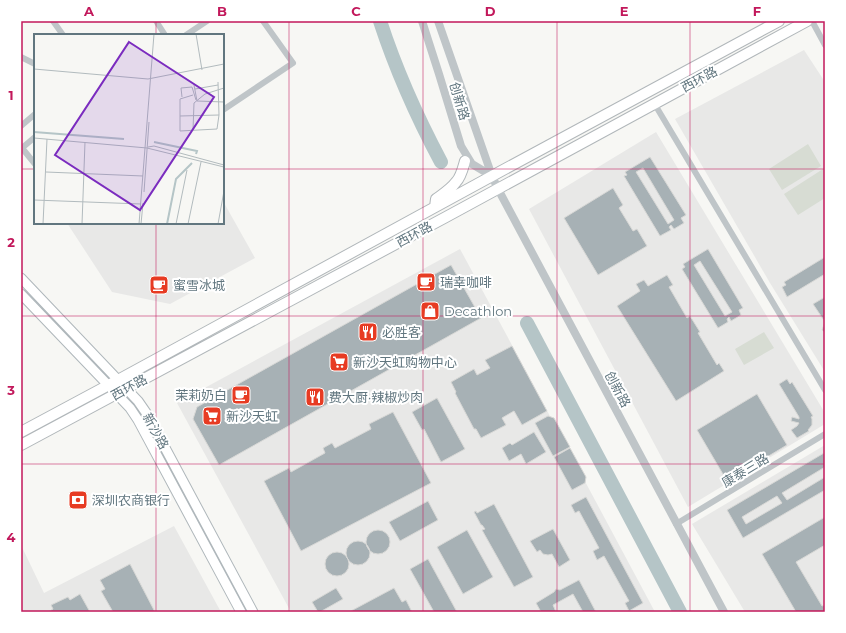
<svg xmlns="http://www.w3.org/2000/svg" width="846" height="633" font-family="Montserrat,'Noto Sans SC',sans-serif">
<rect width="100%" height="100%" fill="#f7f7f4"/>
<path fill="#e8e8e7" d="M804 50 825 82V372L770 283 675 119Z
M656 132 825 413V424L688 507 529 209Z
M223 201 255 258 170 304 112 292 67 223H223Z
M460 249 506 334 655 612H291L177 403Z
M825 445V612H745L692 524Z
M174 526 221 612H21V545L44 593Z"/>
<path fill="#d7dcd3" d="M808 144 821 166 782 190 769 169Z
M823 169 825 172V198L798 215 784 194Z
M764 332 774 348 744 365 735 349Z"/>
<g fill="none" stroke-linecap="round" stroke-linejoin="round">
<path stroke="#b5c5c7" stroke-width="14" d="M380 21C396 70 417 117 441 162
M527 323 680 612"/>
</g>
<path fill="#a7b1b5" stroke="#d8d8d6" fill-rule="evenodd" d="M650 157 686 215 681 218 684 223 674 229 671 225 669 227 671 230 660 236 624 176 627 175 625 172ZM643 168 674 220 668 224 636 172Z
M613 188 623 205 619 208 633 231 637 229 647 246 598 275 564 218Z
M708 249 743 308 739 310 741 315 731 321 729 317 727 319 728 322 718 328 682 269 685 267 683 264ZM700 261 732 312 725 316 694 265Z
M825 257V274L787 297 782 287 786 285 784 282Z
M451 265 481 318 219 465 193 419 197 407Z
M667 275 673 285 669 287 687 318 690 316 700 332 698 333 717 365 719 363 724 371 676 401 617 306 640 291 636 284 644 280 648 286Z
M825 297V333L822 330 825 322 813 304Z
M512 346 547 411 522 425 514 411 502 418 506 425 481 438 476 429H474L455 393 456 392 451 382 474 369 477 375 490 368 485 360Z
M787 379 790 384 792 382 813 416 811 417 812 419V425L808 430 809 431 797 438 791 430 797 426 799 423 791 421 792 417 799 419V417L779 384Z
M757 394 787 445 727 481 697 430Z
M437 398 465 449 441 462 424 429 422 430 412 412Z
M393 412 431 483 301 551 264 481 289 468 291 472 325 453 323 448 332 443 335 448 371 429 369 424Z
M548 416 554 418 570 447 553 456 535 423Z
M534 432 546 452 526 464 521 454 509 461 502 448 510 443 512 445Z
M570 448 586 477 585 483 572 490 554 457Z
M824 453 825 454V467L782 493 787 500 825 477V490L743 538 727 510ZM777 496 782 503 746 524 742 517Z
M586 497 643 603 629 611 625 603 629 601 604 556 597 560 593 551 599 548 579 511 575 513 571 505Z
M428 501 438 520 400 541 389 522Z
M494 504 533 577 514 587 482 530 485 529 482 525H481L474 512 476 511 477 513Z
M825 517V545L796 562 822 606 825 605V612H796L762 554Z
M553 529 570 560 559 567 552 554 548 555 543 554 540 550 537 552 530 541Z
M467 530 493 577 463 594 437 547Z
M366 542a12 12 0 1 1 24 0a12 12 0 1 1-24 0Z
M346 553a12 12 0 1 1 24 0a12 12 0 1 1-24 0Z
M325 564a12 12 0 1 1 24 0a12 12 0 1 1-24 0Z
M428 559 457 612H434L410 569Z
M130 564 155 612H113L101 591 105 589 100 580Z
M579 580 596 612H583L573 594 553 605 556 612H541L536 603 554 592 556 589 560 590Z
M336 588 343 599 320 612H318L312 602Z
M394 588 402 602 406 600 412 612H349Z
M80 594 90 612H48L53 609 51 605 68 597 70 600Z"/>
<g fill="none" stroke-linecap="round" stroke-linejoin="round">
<defs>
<path id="secondary" d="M21 278 138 401 147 414 253 612
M21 294 130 408 138 420 241 612"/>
<path id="primary" d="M435 207 436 199C443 194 451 189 456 182 461 177 463 168 465 161
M21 432 118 380 492 176 779 21
M21 445 446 217 807 21"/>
</defs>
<use href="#secondary" stroke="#afb7bb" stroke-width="11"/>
<use href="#primary" stroke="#b1b7ba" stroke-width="12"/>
<path stroke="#bfc5c8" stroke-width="6" d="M53 21 63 35
M156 21 165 35
M812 21 825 45
M186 35 207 21
M21 57 35 64
M654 103 825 390
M223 110 293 63 263 21
M21 126 35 114
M35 137 22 148 35 164
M676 524 825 434"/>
<path stroke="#bfc5c8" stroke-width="8" d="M422 21 439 74 461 146 472 164 492 176
M438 21 492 176 498 189 724 612"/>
<use href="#secondary" stroke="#fff" stroke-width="9"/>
<use href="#primary" stroke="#fff" stroke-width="10"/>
</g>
<path fill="none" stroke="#c2185b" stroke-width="1" stroke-opacity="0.55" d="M156 21V35M289 21V612M423 21V612M557 21V612M690 21V612M21 169H35M223 169H825M156 223V612M21 316H825M21 464H825"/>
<defs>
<symbol id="cafe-square" viewBox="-11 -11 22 22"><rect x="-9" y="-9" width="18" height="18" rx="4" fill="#e73b23" stroke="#fff"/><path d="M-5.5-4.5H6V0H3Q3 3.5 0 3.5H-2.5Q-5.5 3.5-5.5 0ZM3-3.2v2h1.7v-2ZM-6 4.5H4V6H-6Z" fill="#fff"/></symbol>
<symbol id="shop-square" viewBox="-11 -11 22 22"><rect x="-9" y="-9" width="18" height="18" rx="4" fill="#e73b23" stroke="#fff"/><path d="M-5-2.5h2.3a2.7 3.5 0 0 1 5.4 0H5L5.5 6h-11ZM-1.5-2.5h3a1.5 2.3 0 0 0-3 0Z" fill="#fff"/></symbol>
<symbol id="restaurant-square" viewBox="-11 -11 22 22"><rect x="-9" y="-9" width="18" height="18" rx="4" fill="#e73b23" stroke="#fff"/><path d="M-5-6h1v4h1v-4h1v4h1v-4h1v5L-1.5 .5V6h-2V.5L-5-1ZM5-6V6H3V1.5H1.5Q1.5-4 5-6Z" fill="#fff"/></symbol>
<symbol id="supermarket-square" viewBox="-11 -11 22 22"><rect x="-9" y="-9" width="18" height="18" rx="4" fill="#e73b23" stroke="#fff"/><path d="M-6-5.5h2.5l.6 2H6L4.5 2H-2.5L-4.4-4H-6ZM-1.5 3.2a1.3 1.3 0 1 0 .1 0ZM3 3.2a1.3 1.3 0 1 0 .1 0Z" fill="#fff"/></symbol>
<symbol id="bank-square" viewBox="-11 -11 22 22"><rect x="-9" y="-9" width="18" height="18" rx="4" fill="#e73b23" stroke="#fff"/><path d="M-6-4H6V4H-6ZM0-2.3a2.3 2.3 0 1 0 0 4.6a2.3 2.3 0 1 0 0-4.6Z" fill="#fff"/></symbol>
</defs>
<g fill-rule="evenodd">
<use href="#cafe-square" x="415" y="271" width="22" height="22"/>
<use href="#cafe-square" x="148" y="274" width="22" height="22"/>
<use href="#shop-square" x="419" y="300" width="22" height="22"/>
<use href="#restaurant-square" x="357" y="321" width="22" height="22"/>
<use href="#supermarket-square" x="328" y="351" width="22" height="22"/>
<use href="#cafe-square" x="230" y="384" width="22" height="22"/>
<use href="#restaurant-square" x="304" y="386" width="22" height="22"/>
<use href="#supermarket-square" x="201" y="405" width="22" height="22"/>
<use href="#bank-square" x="67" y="489" width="22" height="22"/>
</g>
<g text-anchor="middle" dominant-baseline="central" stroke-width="4" stroke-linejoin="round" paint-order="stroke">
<g font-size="13" fill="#61767f" stroke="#fff">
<text transform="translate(699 79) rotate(-28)">西环路</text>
<text transform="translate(460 101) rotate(73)">创新路</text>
<text transform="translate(414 234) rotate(-28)">西环路</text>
<text transform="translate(129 387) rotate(-29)">西环路</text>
<text transform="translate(618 389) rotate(62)">创新路</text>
<text transform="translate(156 431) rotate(61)">新沙路</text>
<text transform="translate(745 470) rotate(-31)">康泰三路</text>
</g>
<g font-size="13" fill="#61767f" stroke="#fff" text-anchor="start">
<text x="440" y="282">瑞幸咖啡</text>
<text x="173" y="285">蜜雪冰城</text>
<text x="444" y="311">Decathlon</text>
<text x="382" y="332">必胜客</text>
<text x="353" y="362">新沙天虹购物中心</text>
<text x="227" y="395" text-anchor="end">茉莉奶白</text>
<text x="329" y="397">费大厨·辣椒炒肉</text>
<text x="226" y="416">新沙天虹</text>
<text x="92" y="500">深圳农商银行</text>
</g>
</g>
<g transform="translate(34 34)">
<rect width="190" height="190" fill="#f7f7f4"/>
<path fill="none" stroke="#b5c5c7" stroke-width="2" d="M0 98 90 105M120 108 163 117 162 120M133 190 142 145 158 129"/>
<path fill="none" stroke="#b2bbbe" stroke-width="1" d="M162 0 168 36M0 35 114 45 190 30M160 51 163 67 190 68M161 55 184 51M159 61 146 65V97L183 95 185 81 184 48M148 63 147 54 158 53 162 66M146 82 185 81M159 96 160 69 171 60 190 54M0 104 113 114 190 133M114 113 120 112 190 131M12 138 109 142M110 158 115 88M0 166 107 170M9 190 13 105M48 190 51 108M105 190 120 0M107 190 109 169M142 190 153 136M154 190 167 128M184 190 190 157"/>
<path fill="#7b2cbf" fill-opacity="0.15" stroke="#7b2cbf" stroke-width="2" d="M95 8 180 63 106 176 21 121Z"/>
<rect width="190" height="190" fill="none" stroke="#61767f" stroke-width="2"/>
</g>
<rect width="846" height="633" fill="none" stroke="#ffffff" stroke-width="44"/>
<rect x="22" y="22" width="802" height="589" fill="none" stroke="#c2185b" stroke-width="1.5"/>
<g font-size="13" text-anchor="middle" font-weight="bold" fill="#c2185b">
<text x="89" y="16">A</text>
<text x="222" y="16">B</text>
<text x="356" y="16">C</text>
<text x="490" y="16">D</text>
<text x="624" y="16">E</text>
<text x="757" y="16">F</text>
<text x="11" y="100">1</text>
<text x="11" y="247">2</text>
<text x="11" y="395">3</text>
<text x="11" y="542">4</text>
</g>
</svg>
